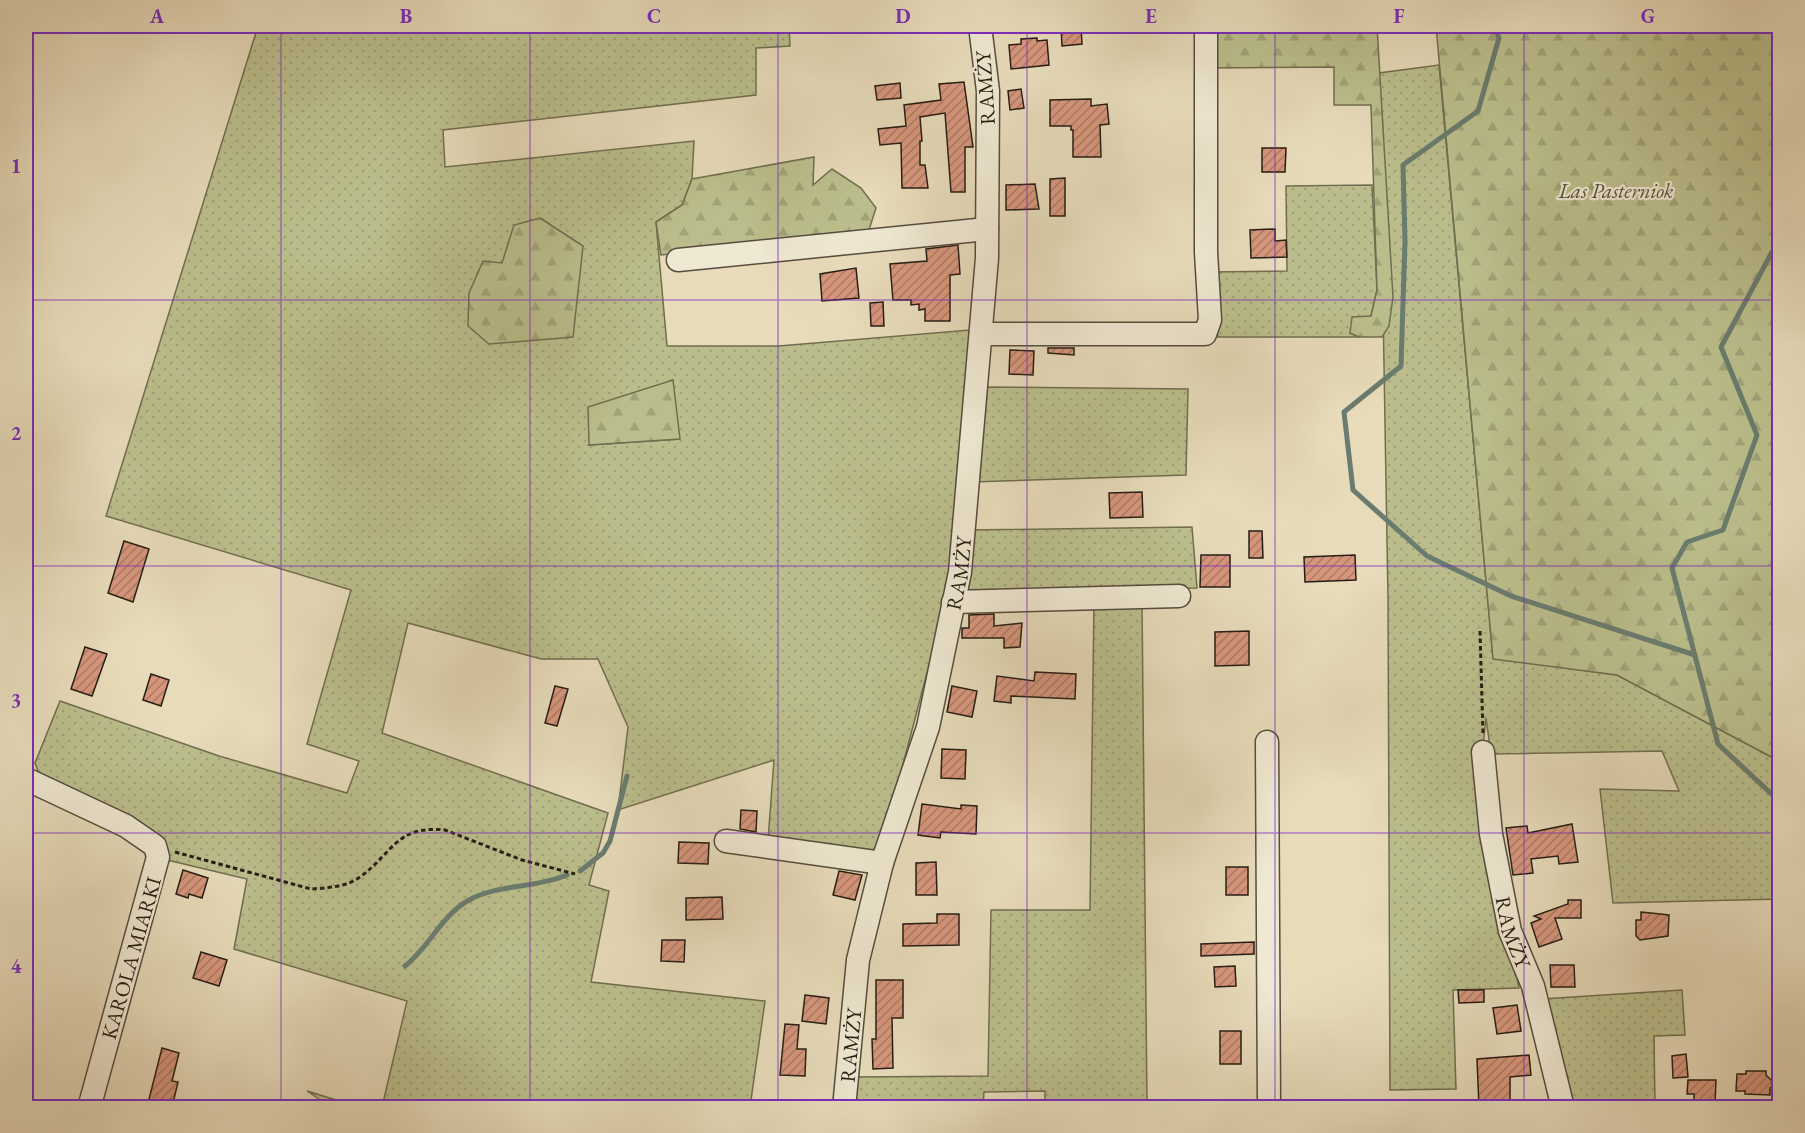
<svg xmlns="http://www.w3.org/2000/svg" width="1805" height="1133" font-family="'EB Garamond',serif">
<defs>
<pattern id="grass-dots" width="8" height="8" patternUnits="userSpaceOnUse" patternTransform="scale(1.5)"><rect width="8" height="8" fill="#bbbe8c"/><path d="M2 2h.1M6 6h.1" fill="none" stroke="#a1a378" stroke-width="1.8" stroke-linecap="round"/></pattern>
<pattern id="forest-firs" width="22" height="20" patternUnits="userSpaceOnUse" patternTransform="scale(1.5)"><rect width="22" height="20" fill="#bbbe8c"/><path d="M5 1l3.5 6h-7zM16 11l3.5 6h-7z" fill="#a1a378"/></pattern>
<pattern id="building-hatch" width="6" height="6" patternUnits="userSpaceOnUse" patternTransform="scale(1.5)"><rect width="6" height="6" fill="#d6967c"/><path d="M-1 1l2-2M0 6l6-6M5 7l2-2" fill="none" stroke="#ae7a64"/></pattern>
</defs>
<rect width="100%" height="100%" fill="#e7dbba"/>
<filter id="stains"><feTurbulence type="fractalNoise" baseFrequency=".00333" numOctaves="4"/><feColorMatrix values="0 0 0 0 .2 0 0 0 0 .09 0 0 0 0 .02 0 0 0 .5 -.17"/></filter>
<radialGradient id="worn" r=".72"><stop offset=".6" stop-color="#630" stop-opacity="0"/><stop offset="1" stop-color="#630" stop-opacity=".3"/></radialGradient>
<path fill="url(#grass-dots)" stroke="#716e50" stroke-width="1.5" fill-rule="evenodd" d="M258 26H789L790 46 756 48V95L443 130 445 167 694 141 692 179 682 205 656 222 667 346H779L970 330 954 570 879 856 768 840 774 760 618 810 628 727 598 659H541L408 623 382 733 608 813 589 885 609 891 591 982 765 1001 750 1107H382L407 1001 234 949 247 879 163 859 41 779 35 763 60 701 219 756 347 793 359 761 307 744 351 590 106 516ZM672 380 679 439 589 445Z
M1439 65 1493 658 1617 675 1779 761V899L1613 903 1600 789 1679 791 1662 751 1491 754 1486 718 1479 783 1519 988 1453 990 1456 1089 1390 1090 1388 598 1379 73Z
M1372 185 1377 290 1371 316 1350 333 1359 337H1218L1210 272 1287 271 1286 186Z
M982 387 1188 389 1186 475 973 482Z
M1192 527 1197 588 961 593 971 530Z
M1094 601 1142 602 1147 1107H1045V1091L984 1092 983 1107 850 1108 853 1077 988 1076 991 910H1090Z
M1682 990 1685 1035 1654 1036 1655 1107H1571L1542 999Z
M307 1091 359 1107H331Z"/>
<path fill="url(#forest-firs)" stroke="#716e50" stroke-width="1.5" d="M1208 26H1377L1393 297 1389 326 1382 337H1359L1350 333 1352 317 1371 316 1377 290 1371 105H1334V67L1208 68Z
M1436 26H1779V761L1617 675 1493 659Z
M814 157 813 185 832 169 861 188 876 208 868 233 661 255 656 222 682 205 692 179Z
M540 218 583 246 573 337 489 344 468 326 469 293 483 261 502 263 514 225Z
M673 380 680 439 589 445 588 407Z"/>
<g fill="none" stroke-linecap="round" stroke-linejoin="round">
<path stroke="#6a7c6f" stroke-width="5" d="M1494 26 1499 38 1478 111 1403 165 1405 241 1401 366 1344 412 1353 490 1427 556 1511 596 1695 655
M1780 249 1772 252 1721 347 1757 435 1723 530 1687 542 1672 568 1718 744 1780 802
M580 871 603 853 610 841 627 776
M405 966C429 947 442 915 469 900 499 884 536 888 567 875"/>
</g>
<path fill="url(#building-hatch)" stroke="#271d14" stroke-width="1.5" d="M1061 26H1081L1082 44 1062 46Z
M1037 38V41L1047 40 1049 65 1011 69 1009 45 1021 44V39Z
M964 82 973 147H965V192H951L945 113 920 117 922 141H920V165H925L928 188H902L901 143 880 145 878 129 906 126 904 105 941 100 939 84Z
M900 83 901 98 877 100 875 86Z
M1021 89 1024 108 1010 110 1008 91Z
M1091 99V106L1107 104 1109 124 1100 125 1101 157H1073V130H1071V126H1050V100Z
M1262 148H1286L1285 172H1262Z
M1065 178V216H1050V179Z
M1035 184 1039 209 1006 210V185Z
M1275 229V241L1286 240 1287 257 1251 258 1250 230Z
M958 245 960 274 950 275V321H925V309L919 310V304L911 305V300H893L890 264 927 261 926 249Z
M856 268 859 298 822 301 820 274Z
M883 302 884 326H871L870 303Z
M1048 348H1074V355L1048 353Z
M1010 350 1034 351 1033 375 1009 374Z
M1142 492 1143 517 1110 518 1109 493Z
M1249 531H1262L1263 558H1249Z
M124 541 149 549 133 602 108 593Z
M1201 555H1230V587H1200Z
M1355 555 1356 580 1305 582 1304 557Z
M994 614V626L1022 623 1020 647 1004 648V638H962V628H969V615Z
M1249 631V665L1215 666V632Z
M85 647 107 654 92 696 71 689Z
M1035 672 1076 674 1075 699 1011 696V703L994 701 997 676 1034 681Z
M151 674 169 680 161 706 143 700Z
M555 686 568 689 557 726 545 723Z
M952 686 977 691 972 717 947 712Z
M942 749 966 750 965 779 941 778Z
M922 804 961 809V805L977 806 976 834 941 832 940 838 918 835Z
M741 810 757 811 756 832 740 829Z
M1572 824 1578 862 1559 864 1558 856 1531 859 1533 873 1513 875 1506 828 1527 826 1528 833Z
M679 842 709 843 708 864 678 863Z
M936 862 937 895H916V863Z
M1226 867H1248V895H1226Z
M183 870 208 878 202 898 189 894 188 898 176 894Z
M839 871 862 875 855 900 833 895Z
M722 897 723 919 686 920V898Z
M1568 900H1581V918H1555L1562 939 1539 947 1531 923 1541 919 1534 916 1568 904Z
M1641 912 1669 915 1668 936 1640 940 1636 936V920H1641Z
M937 914H959V945L903 946V924L937 923Z
M662 940H685L684 962 661 961Z
M1254 942V954L1201 956V944Z
M201 952 227 960 219 986 193 978Z
M1550 965H1574L1575 987H1551Z
M1235 966 1236 986 1215 987 1214 967Z
M876 980H903V1018H892L893 1068 873 1069 872 1039H876Z
M1458 990H1484V1002L1459 1003Z
M805 995 829 998 826 1024 802 1021Z
M1517 1005 1521 1031 1497 1034 1493 1008Z
M785 1024 799 1025 797 1049H806L805 1076 780 1075Z
M1220 1031H1241V1064H1220Z
M162 1048 179 1053 172 1081 178 1082 172 1107H147Z
M1686 1054 1688 1077 1673 1078 1672 1056Z
M1529 1055 1531 1075 1510 1077V1107H1479L1477 1059Z
M1746 1071H1766V1075L1775 1084 1770 1088V1095L1745 1094V1091H1736L1737 1074H1746Z
M1688 1080H1716L1715 1104H1694V1094H1687Z"/>
<g fill="none" stroke-linecap="round" stroke-linejoin="round">
<defs>
<g id="minor">
<path d="M678 260 987 229"/>
<path d="M981 334H1205L1210 320 1206 252V26"/>
<path d="M953 602 1179 596"/>
<path d="M1267 742 1269 1108"/>
<path id="s1" d="M1483 752 1491 834 1510 931 1533 986 1563 1108"/>
<path d="M26 779 126 826 155 846 158 857 89 1108"/>
<path d="M726 841 882 863"/>
<path id="s2" d="M844 1108 858 960 882 863 928 727 960 572 987 258 988 91 980 26"/>
</g>
</defs>
<use href="#minor" stroke="#574c3e" stroke-width="25"/>
<path stroke="#271d14" stroke-width="3" stroke-dasharray="4.5 3" stroke-linecap="butt" d="M1480 631 1483 735
M175 852 311 889C326 888 347 887 360 877 393 853 396 825 445 830L522 860 575 874"/>
<use href="#minor" stroke="#efe8d2" stroke-width="22"/>
</g>
<path fill="none" stroke="#7b2cbf" stroke-width="1.5" stroke-opacity="0.55" d="M281 26V1108M530 26V1108M778 26V1108M1027 26V1108M1275 26V1108M1524 26V1108M26 300H1780M26 566H1780M26 833H1780"/>
<g text-anchor="middle" dominant-baseline="central" stroke-width="4.5" stroke-linejoin="round" paint-order="stroke">
<g font-size="21" fill="#271d14" stroke="#efe8d2">
<text transform="translate(985 88) rotate(-94)">RAMŻY</text>
<text stroke="none"><textPath href="#s2" startOffset="549">RAMŻY</textPath></text>
<text stroke="none"><textPath href="#s1" startOffset="183">RAMŻY</textPath></text>
<text transform="translate(131 958) rotate(-74)">KAROLA MIARKI</text>
<text stroke="none"><textPath href="#s2" startOffset="63">RAMŻY</textPath></text>
</g>
<g font-size="21" font-style="italic" fill="#534d38" stroke="#efe8d2">
<text x="1616" y="190">Las Pasterniok</text>
</g>
</g>
<rect width="1805" height="1133" fill="none" stroke="#e7dbba" stroke-width="66"/>
<rect x="33" y="33" width="1739" height="1067" fill="none" stroke="#7b2cbf" stroke-width="2"/>
<g font-size="20" text-anchor="middle" font-weight="bold" fill="#7b2cbf">
<text x="157" y="23">A</text>
<text x="406" y="23">B</text>
<text x="654" y="23">C</text>
<text x="903" y="23">D</text>
<text x="1151" y="23">E</text>
<text x="1399" y="23">F</text>
<text x="1648" y="23">G</text>
<text x="16" y="173">1</text>
<text x="16" y="440">2</text>
<text x="16" y="707">3</text>
<text x="16" y="973">4</text>
</g>
<rect width="100%" height="100%" filter="url(#stains)"/>
<rect width="100%" height="100%" fill="url(#worn)"/>
</svg>
